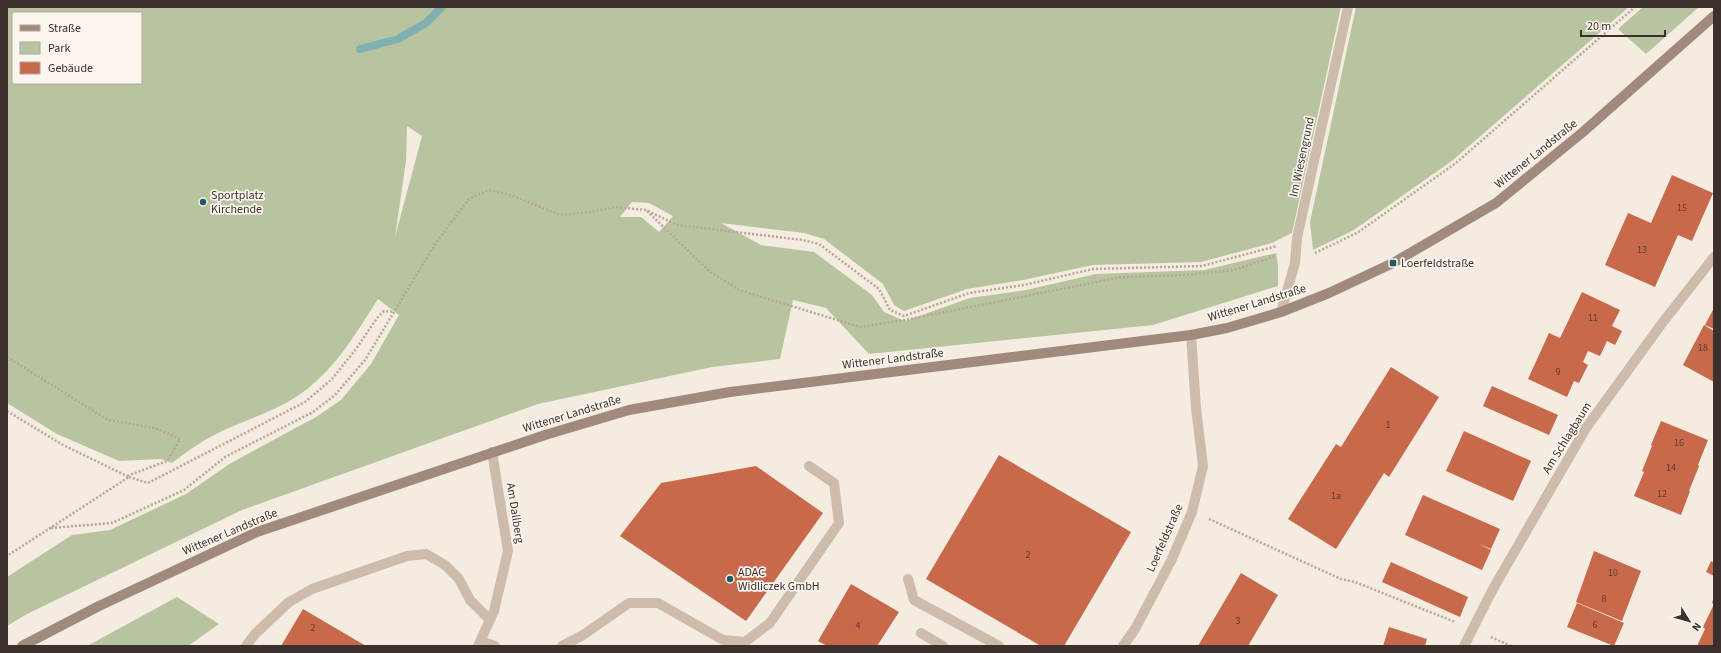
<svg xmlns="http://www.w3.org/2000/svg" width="1721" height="653" font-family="'Source Sans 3',sans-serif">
<rect width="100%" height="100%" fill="#f4ebe1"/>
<path fill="#b8c4a0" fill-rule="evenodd" d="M7 7H1341L1292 233 1272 243 1201 262 1093 265 1023 280 967 289 904 311 894 305 883 284 824 239 804 233 721 223 761 245 814 252 872 295 884 312 905 321 970 298 1026 290 1096 274 1204 270 1276 253 1278 265V286L1153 325 869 354 826 308 793 300 780 359 712 367 538 404 242 510 27 614 7 626V577L72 535 110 530 186 494 231 463 316 417 341 400 371 364 399 315 378 299C354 336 334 372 296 397 271 413 242 421 216 434 200 442 186 452 172 463L161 459 119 461 57 434 7 403ZM13 13H141V83H13ZM407 126 422 136 395 237 406 161ZM632 202 649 203 673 216 659 232 641 217H620Z
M1356 7H1629L1453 160 1354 230 1313 250 1310 222Z
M1643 7H1699L1646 54 1618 29Z
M177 597 219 624 188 646H87Z"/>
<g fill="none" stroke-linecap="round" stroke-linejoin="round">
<path stroke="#7fb0b2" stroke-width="8" d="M360 49 398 39 426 23 442 7"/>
</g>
<path fill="#c8694b" d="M1672 175 1713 193 1692 241 1678 235 1655 287 1605 265 1628 213 1651 223Z
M1582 292 1620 310 1612 326 1622 331 1615 345 1607 341 1600 356 1588 351 1583 362 1588 365 1579 383 1574 381 1567 397 1528 379 1549 333 1560 338Z
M1714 308V329L1705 325Z
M1704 325 1714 331V382L1683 365Z
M1391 367 1439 397 1389 477 1384 473 1336 549 1288 519 1336 444 1341 447Z
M1492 386 1558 415 1549 435 1483 406Z
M1661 421 1708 440 1698 465 1699 466 1689 491H1690L1681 515 1634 496 1644 472 1642 471 1652 446 1651 445Z
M1464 431 1531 461 1513 501 1446 471Z
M999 455 1131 532 1064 646H1041L926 579Z
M756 466 823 513 746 621 620 536 661 483Z
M1423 495 1500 529 1491 549 1479 544 1491 550 1482 570 1405 535Z
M1594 551 1641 571 1622 621 1576 602Z
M1711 561 1714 563V576L1706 572Z
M1391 562 1468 597 1460 617 1382 582Z
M1241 573 1278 595 1248 646H1198Z
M851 584 899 612 877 646H827L818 641Z
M1714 597V646H1697L1705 629 1703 627 1714 604 1712 603Z
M1577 603 1624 623 1614 646 1567 627Z
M303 609 366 646H281Z
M1389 627 1427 639 1425 646H1383Z"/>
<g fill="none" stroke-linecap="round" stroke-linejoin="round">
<path stroke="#b9a596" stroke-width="2.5" stroke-dasharray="2 2" stroke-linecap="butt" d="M647 211 709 271 739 290 860 327 905 320 1122 277 1185 275 1234 270 1276 256
M1315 253 1357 233 1456 163 1635 7
M7 357 108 420 155 428 180 439 167 461 127 476
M7 411 63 445 129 477 7 556
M129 477 148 483 305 402 332 379 356 349 377 318 384 311 394 312
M1209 519 1341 579 1355 582 1455 622
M51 528 112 523 184 490 225 457 313 412 335 395 365 360 435 244 469 199 488 190 511 195 560 215 590 212 615 207 646 210 677 225 803 240 819 244 879 289 890 310 904 316 969 293 1024 285 1093 269 1202 266 1277 246
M1491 637 1511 646"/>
<path stroke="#cdbbac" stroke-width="10" d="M908 579 914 600 999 646
M921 633 943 646
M481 641 495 646
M246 646 255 634 289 602 312 589 407 556 426 554 445 565 459 579 470 600 490 620
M478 646 494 611 508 551 492 452
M562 646 583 635 629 603H658L723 640 745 642 770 623 839 523 834 483 809 466"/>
<path stroke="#cdbbac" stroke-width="10" d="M1281 312 1295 263 1297 238 1348 7
M1123 646 1135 629 1171 561 1192 512 1203 466 1196 408 1191 335
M1464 646 1494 587 1586 428 1663 322 1714 257"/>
<path stroke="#a18a7d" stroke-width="10" d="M22 646 99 606 257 532 545 435 629 410 730 392 1191 335 1227 328 1281 312 1329 293 1393 263 1496 203 1583 132 1714 16"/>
</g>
<g fill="#1f5a5e" stroke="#fbf5ee" stroke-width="1.5">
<circle cx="203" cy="202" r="4"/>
<rect x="1389" y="259" width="8" height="8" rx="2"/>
<circle cx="730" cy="579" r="4"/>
</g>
<g text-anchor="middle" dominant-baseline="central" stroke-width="3.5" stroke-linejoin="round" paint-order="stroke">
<g font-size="10" fill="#5e3e33">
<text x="1682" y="208">15</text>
<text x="1642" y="250">13</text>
<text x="1593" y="318">11</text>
<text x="1703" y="348">18</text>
<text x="1558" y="372">9</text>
<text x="1388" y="425">1</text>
<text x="1679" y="443">16</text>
<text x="1671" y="468">14</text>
<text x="1662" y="494">12</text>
<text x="1336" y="496">1a</text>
<text x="1028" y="555">2</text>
<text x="1613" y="573">10</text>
<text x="1604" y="599">8</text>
<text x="1238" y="621">3</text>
<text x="1595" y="625">6</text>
<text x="858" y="626">4</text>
<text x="313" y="628">2</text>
</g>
<g font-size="12" fill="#3b302b" stroke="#fbf5ee">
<text transform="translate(1536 154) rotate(-39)">Wittener Landstraße</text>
<text transform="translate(1302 157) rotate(-78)">Im Wiesengrund</text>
<text transform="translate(1257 303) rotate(-17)">Wittener Landstraße</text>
<text transform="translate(893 359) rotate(-7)">Wittener Landstraße</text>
<text transform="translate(572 414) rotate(-17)">Wittener Landstraße</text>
<text transform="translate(1567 438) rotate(-58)">Am Schlagbaum</text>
<text transform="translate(515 513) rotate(81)">Am Dallberg</text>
<text transform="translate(230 532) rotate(-23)">Wittener Landstraße</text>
<text transform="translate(1165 538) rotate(-66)">Loerfeldstraße</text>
</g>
<g font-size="12" fill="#3b302b" stroke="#fbf5ee" text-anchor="start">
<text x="211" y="195">Sportplatz<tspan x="211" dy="14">Kirchende</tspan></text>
<text x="1401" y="263">Loerfeldstraße</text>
<text x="738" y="572">ADAC<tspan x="738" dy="14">Widliczek GmbH</tspan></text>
</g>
</g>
<rect width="1721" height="653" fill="none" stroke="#3b302b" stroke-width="16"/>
<rect x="12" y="12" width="130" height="72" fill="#fbf5ee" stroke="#aea6a0"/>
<rect x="20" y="25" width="20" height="6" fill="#a18a7d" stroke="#aea6a0"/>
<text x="48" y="32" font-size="12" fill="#3b302b">Straße</text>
<rect x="20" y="42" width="20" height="12" fill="#b8c4a0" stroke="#aea6a0"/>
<text x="48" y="52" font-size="12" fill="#3b302b">Park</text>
<rect x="20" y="62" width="20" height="12" fill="#c8694b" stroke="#aea6a0"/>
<text x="48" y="72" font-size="12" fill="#3b302b">Gebäude</text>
<g transform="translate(1689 621) rotate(127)" stroke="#fbf5ee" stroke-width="3" paint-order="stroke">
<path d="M0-3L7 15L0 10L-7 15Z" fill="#3b302b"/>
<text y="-6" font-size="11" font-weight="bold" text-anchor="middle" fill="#3b302b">N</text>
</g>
<path d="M1581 30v6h84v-6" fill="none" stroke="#3b302b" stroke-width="2"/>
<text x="1587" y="30" font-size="12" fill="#3b302b" stroke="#fbf5ee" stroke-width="3" paint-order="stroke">20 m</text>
</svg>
